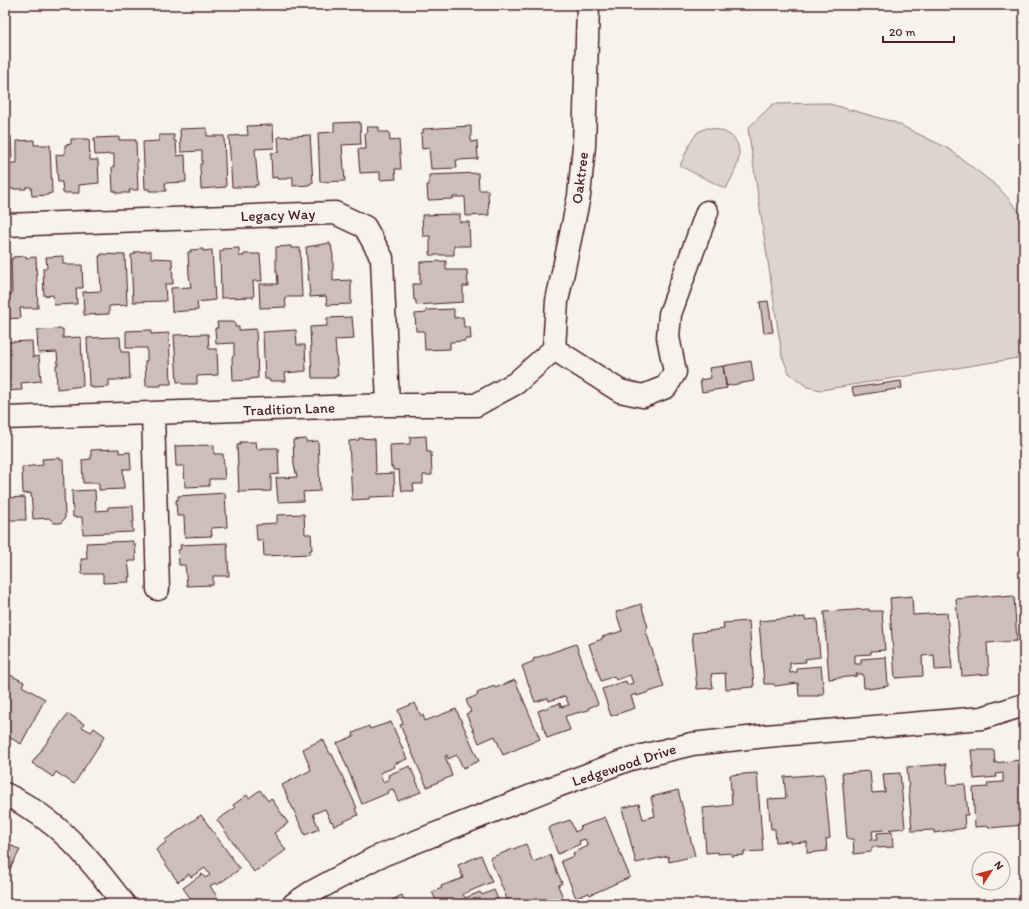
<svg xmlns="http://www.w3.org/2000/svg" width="1029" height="909" font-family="Itim,sans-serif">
<rect width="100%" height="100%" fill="#f7f3e8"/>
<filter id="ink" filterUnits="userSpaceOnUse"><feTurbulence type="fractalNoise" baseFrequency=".025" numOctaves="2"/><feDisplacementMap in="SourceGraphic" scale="8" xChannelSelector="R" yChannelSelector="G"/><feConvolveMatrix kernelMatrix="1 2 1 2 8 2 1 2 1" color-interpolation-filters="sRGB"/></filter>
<g filter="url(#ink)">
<path fill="#ded4cc" stroke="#947a7c" d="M826 103 894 122 949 149 998 187 1024 217V357L821 390 807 387 789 373 782 356 748 128 773 104Z
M707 128C722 129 740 135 739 154 739 166 731 179 726 189L680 166 690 143 698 132Z"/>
<path fill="#ccbfb9" stroke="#4a1f2b" d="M360 122 361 144 342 145 345 181 320 182 318 133 334 132V123Z
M273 125 274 148 255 149 258 185H255V187H232L229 136 248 135 247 126Z
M471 126V142L477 141 478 159 456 160 457 168 431 169 429 148 422 149 421 133H423V129Z
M367 127H379V132H389L390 141 399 140 401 169H395L396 179 380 180V172L360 173 358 149H366L365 133 368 132Z
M207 128V136H224L226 187 201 189 200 164H202V151L181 152 180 129Z
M159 135H174V141H176L177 156 185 155 186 182 165 183 166 191H149V189H145L143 142 159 141Z
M310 135 313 183H310V185L293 186V177H288V179H277V177L272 178 271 153 279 152 278 137Z
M5 136H11L12 158 5 159Z
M119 137V140H136L138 190H129L130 193H116V191H113L112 167H114V154L95 155 94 138Z
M71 139H89L90 160H98L99 183 79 185V193H63L62 182H58L56 155 65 154V145L71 144Z
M34 140V145H50L52 193 48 194V195L32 196 31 187H26V189H10V163H17V141Z
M478 173 479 190H488L489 215 466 216 465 197H453V199L428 200 427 185H429V175Z
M460 214V222H469L470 246H454V255H430V236H423L422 215Z
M330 243V246L331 245 333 256V281L351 280V304L327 305 326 296 310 297 306 247Z
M291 246V248H300L302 297H285L286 307 260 308 259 284H278L277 271 276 272V247Z
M239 248V256H244V254H260L262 281H253L254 297 221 298 220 251H223V249Z
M203 249V251L212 250 215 300 197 302 198 310 172 312 171 288 191 287 189 275 188 252H191L190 250Z
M151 251V258L172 259 173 284H165L166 301 133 302 131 255 135 254V252Z
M101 254 125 255 127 305 109 306V314L84 315 83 292 101 291 99 256H101Z
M26 256V258L36 257 38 308H20L21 318 5 319V295L12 294 11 259H13V257Z
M63 256V264H67V265H82L83 288H76L77 304 54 305 53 295 44 296 43 268H47L46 257Z
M446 261V270H467L468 286H463V302L416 305V300H414L413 284H420V262Z
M768 301 773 332 764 333 760 302Z
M454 309V318L463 317 464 327H470L471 339H465V341L450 342V349L425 350 424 331H416L415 314 426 313V310Z
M352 317 354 339 335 340 338 376H335V378H312L310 327 327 326V318Z
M217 322H235V327H239V330L256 329 258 378 250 379V380L233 381 232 357 234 356V343L216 344 215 328H218Z
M63 329V338L81 337 83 386 57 389 56 365H58L57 352 38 353 37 330Z
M151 330V334L169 333 171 384H161V386H146L145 361H147V348H126V331Z
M296 330 297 345H305L306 371 285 373 286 381H269V379H265L263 332Z
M208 334 209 349H217L218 375 197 376V384H182L181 382H177L174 335Z
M120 337 121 352H129L130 379 115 380H109V387L93 388 92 386H89L87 338Z
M32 341 33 357 39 356 41 381 21 383 22 390 5 391V351H8V342Z
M751 361 754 381 726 386 723 366Z
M723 366 727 388 702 392 700 380 711 378 709 368Z
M901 381 902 388 854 396 852 388Z
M426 436 427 452H431L432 475H423V484H413L414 491H402L401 485H400L399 470H393V467H391L390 445 410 444V437Z
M359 438 375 439 376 474 394 473 395 496 369 497V499L352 500 349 441 359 440Z
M306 439V442L318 441 320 491 303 492 304 501 278 502 276 478 297 477 294 465 293 440Z
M240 442H256L257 449H261V448H278L279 474 271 475V491L239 492 237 445H240Z
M214 445V454H223L225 479H209V486L185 487 184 466H176L175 446Z
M119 449V453L130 452 131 469H123L124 489 99 490V483H83L82 460 91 459V450Z
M60 458V460H63L65 518 61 523H54L49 518 33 519 31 493 23 494 22 467 43 465 42 459Z
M5 460 7 485H6L7 498 25 497 26 520H5Z
M95 490 96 511 108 510V507L133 506 134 522H132L133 532 83 534 82 517H73L72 491Z
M225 493 227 527 211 528 212 536 185 537 184 516H177L176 500H178V496Z
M304 514 305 534H311L312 550H310V554L264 556 263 540H257L256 525H261V524L277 523V515Z
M133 541V544H135L136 561H128L130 577H128L129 582 103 583V574H82L81 559H87L86 543Z
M227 543 229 576H213V585L187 586 185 565H179L178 550 181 549 180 545Z
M1001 595V597L1014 596 1017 641 987 643 989 674 962 676 956 599Z
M912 596 913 615 947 613 952 669 935 670 934 655 922 656 923 676 895 678 890 610H891L890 598Z
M641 604 648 627 645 628 664 687 637 696 636 694 631 696 635 708 611 716 602 689 626 681 627 685 633 683 630 675 616 680 614 676 601 681 589 644 602 639V637L622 631 616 612Z
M869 609V611H882L885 650 871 651V654L855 655V664H861V659L886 657 888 686 869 689V688H864L863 674H856L857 676 829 679 824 612Z
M805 617V620L817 619 820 657 805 659 806 662 790 663V673L797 672V668L821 666 824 694H819V696H799L798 683 775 686 774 684H764L759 621Z
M749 621 754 687 726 689 725 673 711 674 713 688 697 689 692 633 724 629 723 623Z
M576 644 598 704 588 708 589 710 565 716 570 730 547 738 538 711 560 703 561 707 569 705 565 696 549 701 548 698 535 702 522 666 534 661 533 659Z
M8 674 24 682 22 686 45 699 21 744 5 735V677Z
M515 680 540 739 503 755 495 736 479 743 466 714 471 712 466 700 478 695 477 693 494 686 495 688Z
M415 703 421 716 423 715 425 721 456 709 479 761 463 768 457 755 448 759 447 755 445 756 452 776 427 787 400 725 403 724 398 710Z
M69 714 84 724 82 727 91 732 94 728 105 736 74 784 56 772 53 777 32 763 66 716Z
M391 722 407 759 394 764 395 767 380 773 383 782 389 779 388 775 410 766 421 792 398 801 393 789 387 791 388 793 362 804 337 743 354 736 353 733 369 726 370 729Z
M323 739 330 754H332L357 808 355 809 358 815 334 826 332 821 331 822 325 809 313 814 319 829 305 835 282 785 311 770 303 749Z
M971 750H994L995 763 1020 760V762H1024V825L989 828V826L975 827 973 788 988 787 987 783 1003 782V773L996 774 997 777 974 779Z
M946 764 948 785 965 784 968 815H964L965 828 934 833V830L912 831 907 767Z
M870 771 872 793 885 792 883 774 900 773 905 828 872 831 873 838 871 839V840H877V833L892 832 893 847 878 848V847H872V849L871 850V852L854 854 853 839H847L842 773Z
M757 773 763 851 744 852V855L731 856V853L718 854V852L706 853 703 808 732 805 730 775Z
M824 774 830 838 826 839 827 851 807 853V842L790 843V841L776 842 775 829H771L768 799 786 798 784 777Z
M260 790 268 801 271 798 288 823 274 833 286 850 259 870 258 869 254 872 217 820 235 808 233 805 247 795 249 798Z
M678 790 695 856 669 862 668 856 636 863 622 808 639 804 643 819 655 816 651 797Z
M201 815 240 869 217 885 215 883 210 886 218 898 210 904H194L183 888 202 874 205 878 210 875 205 868 191 877 189 874 178 882 156 850 166 842 165 840Z
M605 817 630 877 590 895 589 893 576 898 561 861 574 856 573 853 588 846 585 839 579 841 580 844 558 854 548 829 552 826 570 820 575 832 581 829 580 827Z
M5 842 20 850 5 878Z
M526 844 533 862 550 855 562 883 558 886 563 897 551 903V904H509L490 858Z
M481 855 492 882 463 894 465 898 480 892 482 895 494 890 500 904H438L432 892 442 888 441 886 463 878 458 865Z
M402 895 406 904H384Z"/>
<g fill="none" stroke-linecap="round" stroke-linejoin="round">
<defs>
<path id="minor" d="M5 225 335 213 365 227 382 258 388 405
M554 349 557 301 579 196 584 146 588 5
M554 349 620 391 643 396 666 387 675 372 668 337 670 314 707 212
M153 413 158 589
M5 418 388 405H476L516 383 554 349
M5 794C59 820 89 858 124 904
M294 904 312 892 375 858 549 789 630 759 692 744 766 736 982 718 1024 705"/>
</defs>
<use href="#minor" stroke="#4a1f2b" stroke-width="25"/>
<use href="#minor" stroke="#f7f3e8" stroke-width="22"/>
</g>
</g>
<g text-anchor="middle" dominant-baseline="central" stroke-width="3" stroke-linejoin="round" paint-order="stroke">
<g font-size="15" fill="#4a1f2b" stroke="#f7f3e8">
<text transform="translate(580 178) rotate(-83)">Oaktree</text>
<text transform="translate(278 215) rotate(-2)">Legacy Way</text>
<text transform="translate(289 409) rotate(-2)">Tradition Lane</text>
<text transform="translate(624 765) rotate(-18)">Ledgewood Drive</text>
</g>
</g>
<rect width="1029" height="909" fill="none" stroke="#f7f3e8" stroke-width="20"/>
<rect x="10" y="10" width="1009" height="889" fill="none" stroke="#4a1f2b" stroke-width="1.5" filter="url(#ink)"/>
<g transform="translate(991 871) rotate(54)"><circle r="19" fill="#f7f3e8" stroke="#b29e9c"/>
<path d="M0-3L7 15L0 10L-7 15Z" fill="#c8321e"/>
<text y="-6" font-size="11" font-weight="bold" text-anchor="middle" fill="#4a1f2b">N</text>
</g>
<path d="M883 36v6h71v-6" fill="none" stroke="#4a1f2b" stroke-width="2"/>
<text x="889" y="36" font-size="12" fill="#4a1f2b" stroke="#f7f3e8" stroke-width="3" paint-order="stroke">20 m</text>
</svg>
